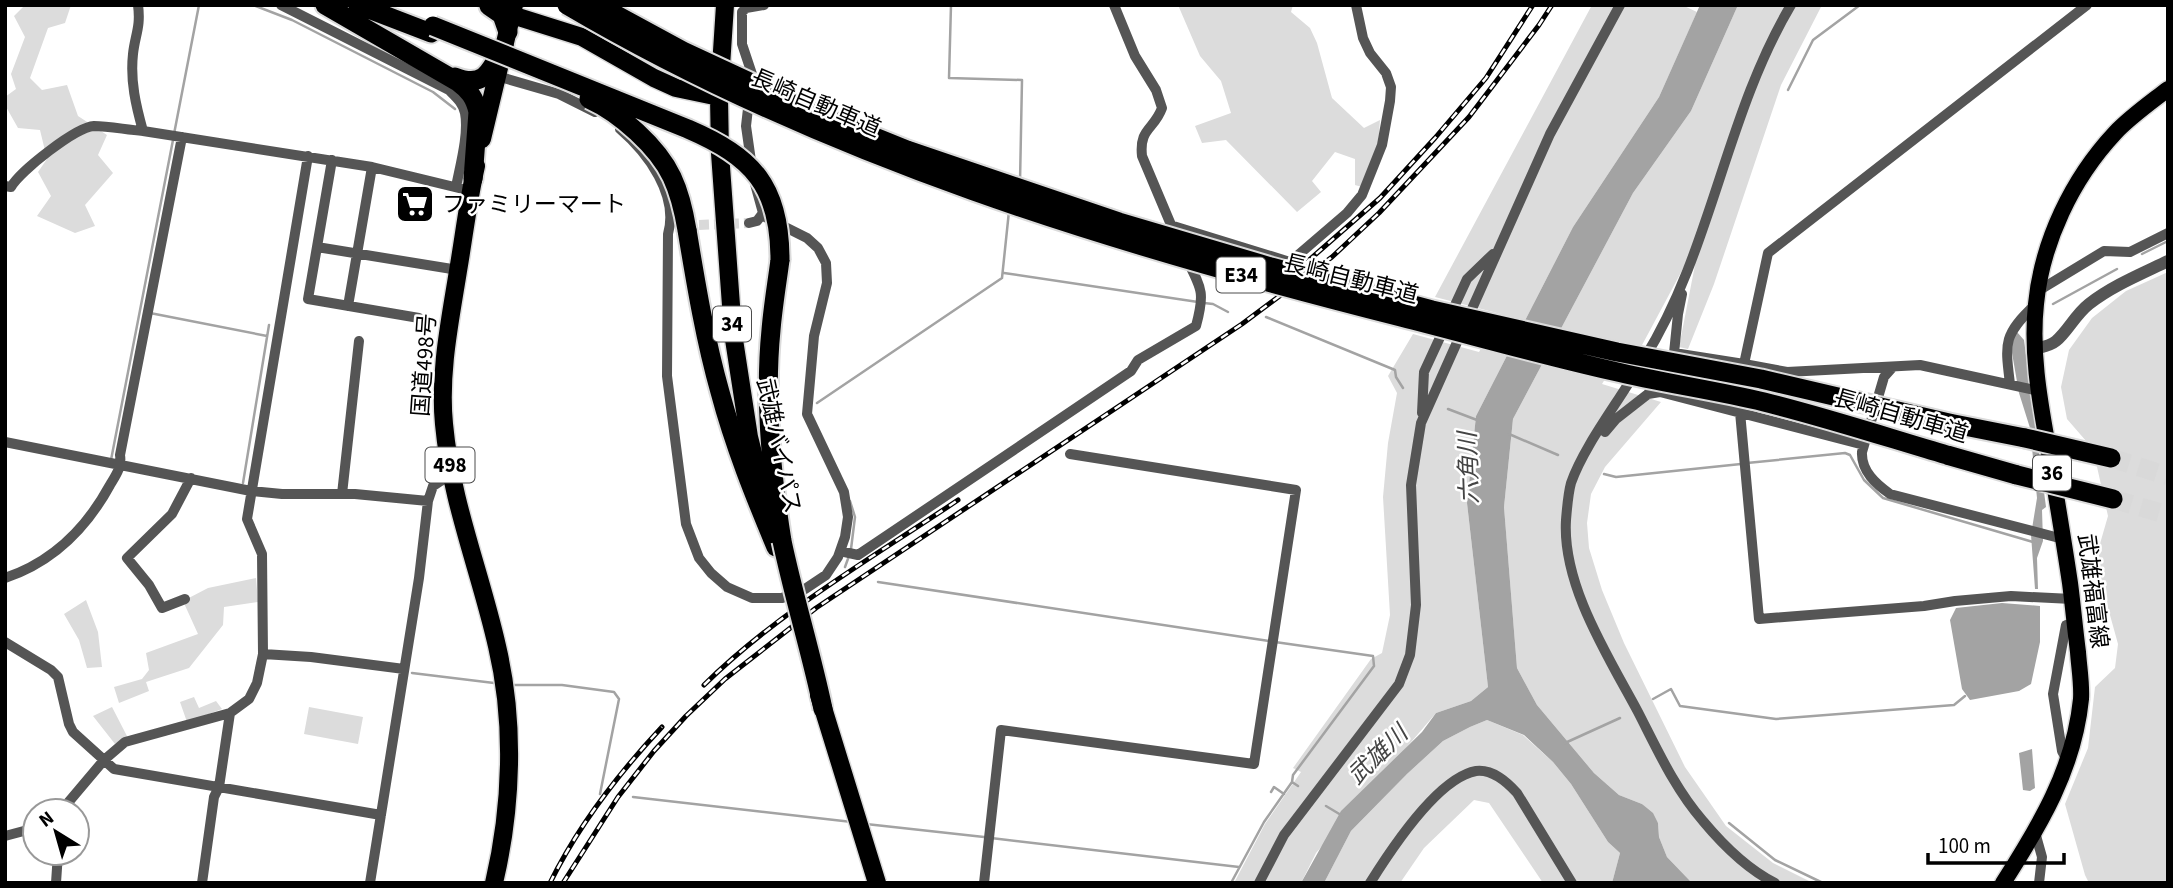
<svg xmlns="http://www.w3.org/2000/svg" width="2173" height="888" font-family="'Source Sans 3','Noto Sans JP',sans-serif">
<rect width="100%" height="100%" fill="#fff"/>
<path fill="#dcdcdc" d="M25 5H71L65 23 48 28 30 78 42 90 67 85 78 116 107 135 98 155 113 173 85 205 95 226 75 233 37 216 51 196 38 172 47 159 40 130 18 128 5 105V97L16 89 11 74 25 37 14 16Z
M1178 5H1293L1291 12 1310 28 1317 43 1332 98 1364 128 1380 120 1378 147 1362 187 1355 185V159L1335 152 1312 181 1321 192 1297 212 1226 140 1202 143 1195 126 1231 113 1221 81 1200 56Z
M1592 5H1682L1697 12 1659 97 1573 227 1476 416 1467 503 1488 687 1471 701 1436 713 1316 853 1301 883H1234L1265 824 1301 772 1293 768 1371 659 1382 653 1390 615 1383 497 1388 443 1397 393 1388 376 1413 334 1479 352 1501 314 1435 297Z
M1738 5H1822L1781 85 1714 284 1688 349 1679 347 1695 265 1686 263 1641 347 1627 343 1602 384 1661 402 1605 467 1591 494 1587 523 1589 548 1602 590 1624 643 1685 767 1726 826 1773 863 1813 883H1692L1667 857 1659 837 1658 823 1642 804 1619 795 1594 773 1537 705 1517 668 1504 507 1513 419 1633 193 1691 111Z
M2168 272V883H2089L2085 875 2065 804 2088 748 2095 687 2115 668 2118 644 2095 561 2108 516 2093 449 2067 419 2061 387 2069 350 2092 318 2126 291Z
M256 578 258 602 224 607 223 625 189 668 146 682 149 691 119 703 114 687 142 679 149 670 146 653 198 634 183 601 208 588Z
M86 600 98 632 102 667 87 668 79 640 64 614Z
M194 697 199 708 216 701 222 709 187 722 180 702Z
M112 707 128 738 115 744 93 716Z
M309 707 363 717 358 744 304 734Z
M1487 720 1523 735 1553 762 1571 784 1608 842 1620 853 1612 883H1543L1489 803 1474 800 1424 848 1400 883H1324L1351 831 1407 774 1443 741 1470 727Z"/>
<path fill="#a3a3a3" d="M1700 5H1738L1691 111 1633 193 1513 419 1504 507 1517 668 1537 705 1594 773 1619 795 1642 804 1653 813 1658 823 1659 837 1667 857 1692 883H1656L1651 881 1649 883H1612L1620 853 1608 842 1571 784 1553 762 1524 735 1487 720 1470 727 1443 741 1407 774 1351 831 1324 883H1301L1341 811 1422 732 1436 713 1471 701 1488 687 1467 503 1476 416 1573 227 1659 97Z
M2017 332 2024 340 2046 507 2042 510 2043 541 2037 558 2038 589H2035L2031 535 2037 498 2030 428 2019 393 2012 353V340Z
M2002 603 2040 606V642L2031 684 2019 691 1970 700 1962 689 1950 620 1956 608Z
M2032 749 2035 788 2030 791 2023 790 2019 753Z"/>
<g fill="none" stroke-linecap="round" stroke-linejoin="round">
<path stroke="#a3a3a3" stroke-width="2.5" d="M253 5 292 20 433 92 455 109
M951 5 949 78 1022 80 1020 182
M1788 90 1813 40 1860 5
M174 134 199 5
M2142 254 2168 241
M1004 273 1198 302
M1204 303 1213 304 1228 312
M2053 304 2117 269
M150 313 267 336
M1266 317 1395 370 1396 377 1403 388
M817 403 1002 278 1009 211
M1448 409 1477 420
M1509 434 1558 455
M111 460 173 140
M1747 463 1845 453 1850 455 1864 480 1883 498 2033 542
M1604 474 1616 477 1741 464
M243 483 269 325
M850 501 855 517 851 549
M845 567 849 556
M878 582 1269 641
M1275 642 1373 656 1374 666 1293 775 1292 782
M412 673 494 683
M514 685H562L614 692 619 699 600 794
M1653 699 1671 689 1680 706 1776 719 1954 705 1965 696
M1565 743 1620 718
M1271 792 1274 787 1284 794
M633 797 852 822
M1326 806 1341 815
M1729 823 1775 860 1823 883
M866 824 984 837
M991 838 1239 867
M1231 883 1264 822 1292 782 1298 786"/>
<path stroke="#d9d9d9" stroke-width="10" stroke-dasharray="10 5" stroke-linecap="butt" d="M699 225 749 223"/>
<path stroke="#d9d9d9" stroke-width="19" stroke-dasharray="19 10" stroke-linecap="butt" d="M2111 458 2168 476
M2113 499 2168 515"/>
<defs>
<path id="primary" d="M2003 883C2040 825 2074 769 2081 699 2082 684 2079 667 2078 652 2075 629 2073 606 2070 583 2063 536 2055 489 2047 441 2039 397 2031 350 2036 304 2042 242 2072 179 2115 133 2130 117 2150 103 2168 89"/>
<path id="trunk" d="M725 5 719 97 720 153 733 333 749 437 766 505
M512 15 582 37 654 78 676 88 719 97
M482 139 514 5
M476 166C468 201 464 236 458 271 450 321 439 373 444 424 451 501 480 571 497 646 515 722 512 807 494 883"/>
<path id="motorway" d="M325 5 458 82C469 90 475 98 478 112L473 179
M358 5 431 33
M489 6 502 15 508 32
M455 77C486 89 491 69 504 45
M687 230C696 284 705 339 720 392 734 445 755 497 776 547
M780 260C777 283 773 306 771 330 764 400 771 472 782 541
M1949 423 2025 438
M1947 455 2017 475"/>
</defs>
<use href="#primary" stroke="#dbdbdb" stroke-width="19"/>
<use href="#trunk" stroke="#dbdbdb" stroke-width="21"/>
<use href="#motorway" stroke="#dbdbdb" stroke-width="23"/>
<path stroke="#555" stroke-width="10" d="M138 5C141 27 135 35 133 54 130 81 136 106 143 131L372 167 471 191
M281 5 449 90C456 97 463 103 465 113 469 134 460 166 456 187
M1114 5 1135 56 1156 90 1162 108C1154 130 1139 128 1142 156L1177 239
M497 76 559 94 595 112
M620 129C648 153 679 195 668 234L667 376 686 524 699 558 711 573 727 587 752 598H782L805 589 826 575 838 557 845 537 848 517 844 492 807 414 814 336 827 283 826 263 818 248 807 238 763 216
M332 160 308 299 419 318
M752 168 746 126 752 74 742 44V12L746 8 764 5
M5 186 11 187C20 171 76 127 94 126 110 126 127 130 143 131
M749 223 757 221 763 213 755 184
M1170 225 1290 262 1347 213 1362 195 1382 145 1390 101 1391 87 1386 73 1370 53 1363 38 1356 5
M317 247 458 270
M2038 291 2104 251 2130 252 2168 233
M348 306 372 167
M1674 353 1744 364
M1644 359C1712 250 1725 116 1791 5
M1892 368 1884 377 1862 452C1861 471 1876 484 1890 494L2063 539
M1635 373C1616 405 1583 448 1571 483 1568 494 1567 508 1566 520 1562 585 1608 656 1638 712 1657 749 1675 789 1703 821 1723 845 1747 869 1775 883
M2010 384C2005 343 2003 335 2035 305
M2039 391 1920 365 1787 372 1744 364 1768 253 2087 5
M1648 394 1660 392 1864 445
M1740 412 1759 619 1924 606 1955 601 2011 596 2072 599
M1422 413 1424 372 1467 279 1493 254
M1605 432 1616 419 1648 394 1674 353 1678 314 1682 294
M5 442 251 491 282 494H355L428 501
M342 494 359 341
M840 551 858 555 1131 371 1138 360 1196 326C1205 293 1202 289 1187 260
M5 578C53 562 86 529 110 485 116 475 122 467 120 455L182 137
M185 599 162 608 149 585 127 558 172 514 191 478
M5 642 51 670 58 677 69 724 73 732 114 769 381 815
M263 654 311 657 404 669
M2068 762 2062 751 2053 694 2066 625 2074 623
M61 811 104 760 125 742 230 713 249 699 257 683 263 654 262 554 247 519 308 156
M2035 832 2042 857 2039 883
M5 836 35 828
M56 883 58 853
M202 883 214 797 219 787 230 713
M370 883 419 578 428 501 433 486 451 474
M984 883 1001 730 1254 764 1296 490 1070 454
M1259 883 1284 835 1399 684 1410 655 1416 605 1411 485 1421 423 1550 134 1620 5
M1370 883C1390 851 1437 778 1476 771 1493 769 1507 782 1517 793L1572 883"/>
<path stroke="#555" stroke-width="12" d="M2035 349C2042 347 2050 346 2056 341 2068 331 2075 315 2089 304 2112 286 2141 274 2168 261"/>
<use href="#primary" stroke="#000" stroke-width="16"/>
<use href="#trunk" stroke="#000" stroke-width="18"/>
<use href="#motorway" stroke="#000" stroke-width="19"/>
<defs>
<path id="rail" d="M1292 275 1380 198 1435 138 1486 78 1533 5
M704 685C778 612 872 558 958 500
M550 883C578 826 619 773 662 727
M563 883 618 797 654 751 686 716 725 679 816 608 1242 324 1332 257 1379 213 1469 117 1539 25 1552 5"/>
</defs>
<use href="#rail" stroke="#000" stroke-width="5"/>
<use href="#rail" stroke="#fff" stroke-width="2.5" stroke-dasharray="8" stroke-linecap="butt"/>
<defs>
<path id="trunk-bridge" d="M819 695 877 883"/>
<path id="motorway-bridge" d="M567 5C825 157 1112 244 1401 317 1472 335 1542 355 1613 371 1663 383 1714 390 1764 402 1825 417 1886 437 1947 455
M598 5 683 51 818 114 907 150 1119 222 1271 267 1432 310 1617 352 1761 379 1949 423
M433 26 688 129C753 157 780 186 780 260
M589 99C620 113 658 147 672 177 680 194 684 212 687 230
M2025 438 2111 458
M2017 475 2113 499
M782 541C794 598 811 652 823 709"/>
</defs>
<use href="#trunk-bridge" stroke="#dbdbdb" stroke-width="21" stroke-linecap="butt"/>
<use href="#motorway-bridge" stroke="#dbdbdb" stroke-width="23" stroke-linecap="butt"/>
<use href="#trunk-bridge" stroke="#000" stroke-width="18"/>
<use href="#motorway-bridge" stroke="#000" stroke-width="19"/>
</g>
<defs>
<symbol id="supermarket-square" viewBox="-11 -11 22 22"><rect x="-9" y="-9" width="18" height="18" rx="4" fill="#000" stroke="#fff"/><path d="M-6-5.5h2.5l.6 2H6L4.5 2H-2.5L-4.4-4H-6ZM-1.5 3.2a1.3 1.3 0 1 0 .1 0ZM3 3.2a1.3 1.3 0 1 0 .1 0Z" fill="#fff"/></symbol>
</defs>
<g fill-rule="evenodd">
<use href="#supermarket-square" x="393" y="182" width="44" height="44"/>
</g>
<g text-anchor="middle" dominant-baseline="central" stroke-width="5" stroke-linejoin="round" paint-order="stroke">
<g fill="#fff" stroke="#4c4c4c" stroke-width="2">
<rect x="1216.5" y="257.5" width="49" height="35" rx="5"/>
<rect x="713" y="306.5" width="38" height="35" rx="5"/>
<rect x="425.5" y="447.5" width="49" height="35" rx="5"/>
<rect x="2033" y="455.5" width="38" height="35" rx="5"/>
</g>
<g font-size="21" font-weight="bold" fill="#000">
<text x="1241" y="275">E34</text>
<text x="732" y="324">34</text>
<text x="450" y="465">498</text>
<text x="2052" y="473">36</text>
</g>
<g font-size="23" fill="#000" stroke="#fff">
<text transform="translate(816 103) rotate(23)">長崎自動車道</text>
<text transform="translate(1351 279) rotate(14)">長崎自動車道</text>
<text transform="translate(424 365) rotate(-86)">国道498号</text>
<text transform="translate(1901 416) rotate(16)">長崎自動車道</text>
<text transform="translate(779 446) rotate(78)">武雄バイパス</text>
<text transform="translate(2093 591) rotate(83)">武雄福富線</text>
</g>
<g font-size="23" fill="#000" stroke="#fff" text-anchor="start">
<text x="442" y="204">ファミリーマート</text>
</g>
<g font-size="24" font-style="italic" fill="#444" stroke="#fff">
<text transform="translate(1469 468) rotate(-92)">六角川</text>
<text transform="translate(1378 755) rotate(-44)">武雄川</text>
</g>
</g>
<rect width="2173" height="888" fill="none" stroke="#000000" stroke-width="14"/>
<g transform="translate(56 832) rotate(323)"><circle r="33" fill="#ffffff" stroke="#999999" stroke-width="2"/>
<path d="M0-5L12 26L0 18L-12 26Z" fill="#000000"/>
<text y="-10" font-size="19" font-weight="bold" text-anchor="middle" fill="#000000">N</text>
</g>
<path d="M1928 853v10h136v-10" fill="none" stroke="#000000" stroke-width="3.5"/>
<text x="1938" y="853" font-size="21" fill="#000000" stroke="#ffffff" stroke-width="5" paint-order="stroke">100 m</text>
</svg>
